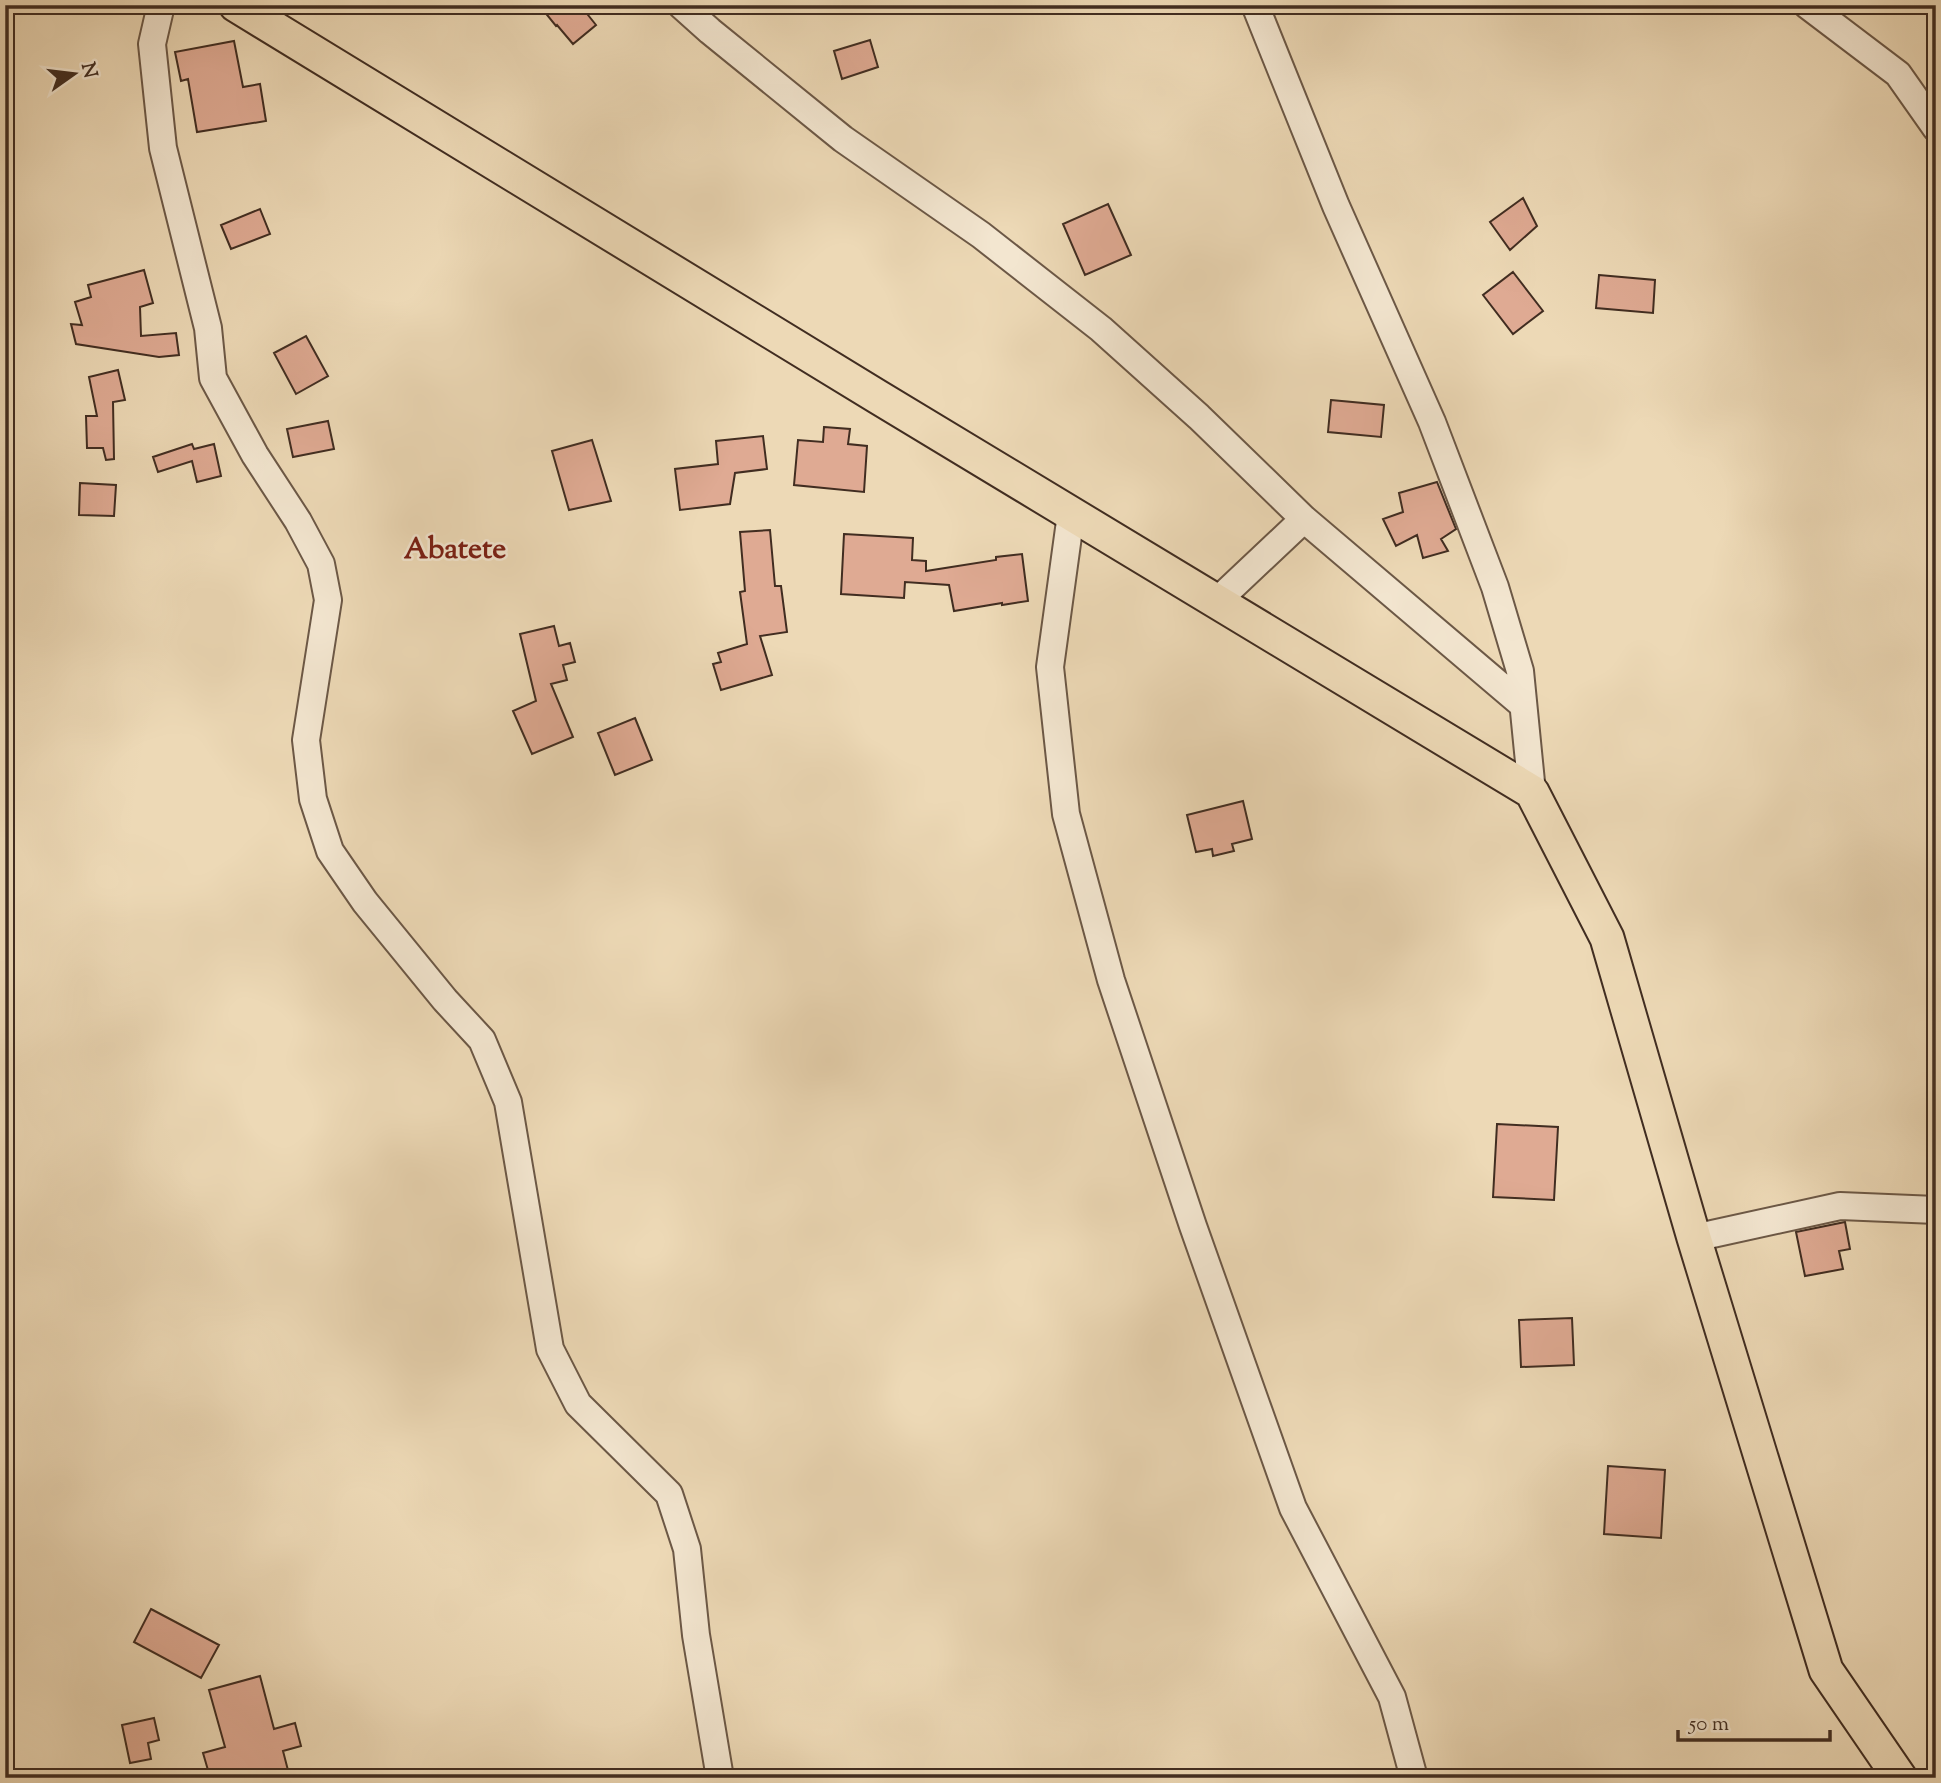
<svg xmlns="http://www.w3.org/2000/svg" width="1941" height="1783" font-family="'Sorts Mill Goudy',serif">
<rect width="100%" height="100%" fill="#edd9b6"/>
<filter id="stains"><feTurbulence type="fractalNoise" baseFrequency=".00286" numOctaves="4"/><feColorMatrix values="0 0 0 0 .2 0 0 0 0 .09 0 0 0 0 .02 0 0 0 .5 -.17"/></filter>
<radialGradient id="worn" r=".72"><stop offset=".6" stop-color="#630" stop-opacity="0"/><stop offset="1" stop-color="#630" stop-opacity=".3"/></radialGradient>
<path fill="#dfaa93" stroke="#412d21" stroke-width="2" d="M539 5H580L596 25 573 44 557 25 556 26Z
M870 40 878 67 842 79 834 51Z
M234 41 243 87 260 84 266 121 197 132 188 79 181 81 175 52Z
M1523 198 1537 226 1510 250 1490 222Z
M1108 204 1131 255 1085 275 1063 224Z
M260 209 270 234 231 249 221 225Z
M144 270 153 303 140 307 141 336 176 333 179 355 159 357 76 344 71 324 82 325 75 302 91 297 88 285Z
M1513 272 1543 311 1513 334 1483 295Z
M1599 275 1655 280 1653 313 1596 308Z
M306 336 328 376 296 394 274 353Z
M118 370 125 400 113 402 114 459 106 460 103 448H87L86 416H97L89 377Z
M1331 400 1384 405 1381 437 1328 432Z
M328 421 334 449 293 457 287 429Z
M824 427 850 429 848 444 867 446 864 492 794 485 798 440 823 442Z
M763 436 767 469 735 473 730 504 680 510 675 469 718 464 716 441Z
M592 440 611 501 569 510 552 451Z
M192 444 194 449 214 444 221 476 197 482 192 461 158 472 153 457Z
M1437 482 1456 529 1441 539 1448 551 1423 558 1417 535 1396 546 1383 519 1403 512 1399 493Z
M80 483 116 485 114 516 79 515Z
M770 530 775 586H781L787 632 760 636 772 675 721 690 713 664 721 662 718 653 747 644 740 592 745 591 740 532Z
M844 534 913 538 912 560 926 561V571L996 560V557L1022 554 1028 601 1002 605V603L954 611 949 585 905 582 904 598 841 594Z
M554 626 559 646 570 643 575 662 563 665 567 680 551 684 573 737 532 754 513 711 536 701 520 634Z
M635 718 652 760 615 775 598 733Z
M1243 801 1252 839 1232 844 1234 851 1213 856 1212 849 1196 852 1187 815Z
M1497 1124 1558 1127 1554 1200 1493 1197Z
M1845 1222 1850 1249 1839 1251 1843 1269 1805 1276 1796 1232Z
M1572 1318 1574 1365 1521 1367 1519 1320Z
M1608 1466 1665 1470 1661 1538 1604 1534Z
M151 1609 219 1645 201 1678 134 1642Z
M260 1676 274 1729 295 1723 301 1746 283 1751 290 1778H229L227 1772 210 1777 203 1753 225 1747 209 1690Z
M154 1718 159 1740 148 1743 151 1759 130 1763 122 1725Z"/>
<g fill="none" stroke-linecap="round" stroke-linejoin="round">
<defs>
<path id="minor" d="M161 5 152 44 163 148 208 328 213 378 255 455 298 521 321 564 328 600 306 740 313 799 330 851 365 902 445 1000 482 1040 508 1102 550 1349 578 1404 669 1494 687 1549 696 1635 720 1778
M681 5 710 31 843 139 981 235 1101 329 1199 417 1304 519 1523 705
M1255 5 1336 206 1432 422 1495 587 1520 671 1532 792
M1807 5 1898 74 1936 128
M1071 514 1050 667 1066 814 1111 980 1193 1226 1293 1508 1392 1697 1414 1778
M1216 602 1304 519
M1694 1238 1840 1206 1936 1210"/>
<path id="major" d="M236 5 878 397 1532 792 1607 938 1694 1238 1826 1670 1900 1778"/>
</defs>
<use href="#minor" stroke="#6c5846" stroke-width="30"/>
<use href="#major" stroke="#412d21" stroke-width="37"/>
<use href="#minor" stroke="#f3e6d0" stroke-width="26"/>
<use href="#major" stroke="#edd9b6" stroke-width="33"/>
</g>
<g text-anchor="middle" dominant-baseline="central" stroke-width="5" stroke-linejoin="round" paint-order="stroke">
<g font-size="30" font-weight="bold" fill="#7a1f14" stroke="#f3e6d0">
<text x="455" y="550">Abatete</text>
</g>
</g>
<rect width="1941" height="1783" fill="none" stroke="#edd9b6" stroke-width="28"/>
<rect x="7" y="7" width="1927" height="1769" fill="none" stroke="#412d21" stroke-width="3.5"/>
<rect x="14" y="14" width="1913" height="1755" fill="none" stroke="#412d21" stroke-width="2"/>
<g transform="translate(74 74) rotate(76)" stroke="#f3e6d0" stroke-width="5" paint-order="stroke">
<path d="M0-5L12 26L0 18L-12 26Z" fill="#412d21"/>
<text y="-10" font-size="19" font-weight="bold" text-anchor="middle" fill="#412d21">N</text>
</g>
<path d="M1678 1730v10h152v-10" fill="none" stroke="#412d21" stroke-width="3.5"/>
<text x="1689" y="1730" font-size="21" fill="#412d21" stroke="#f3e6d0" stroke-width="5" paint-order="stroke">50 m</text>
<rect width="100%" height="100%" filter="url(#stains)"/>
<rect width="100%" height="100%" fill="url(#worn)"/>
</svg>
